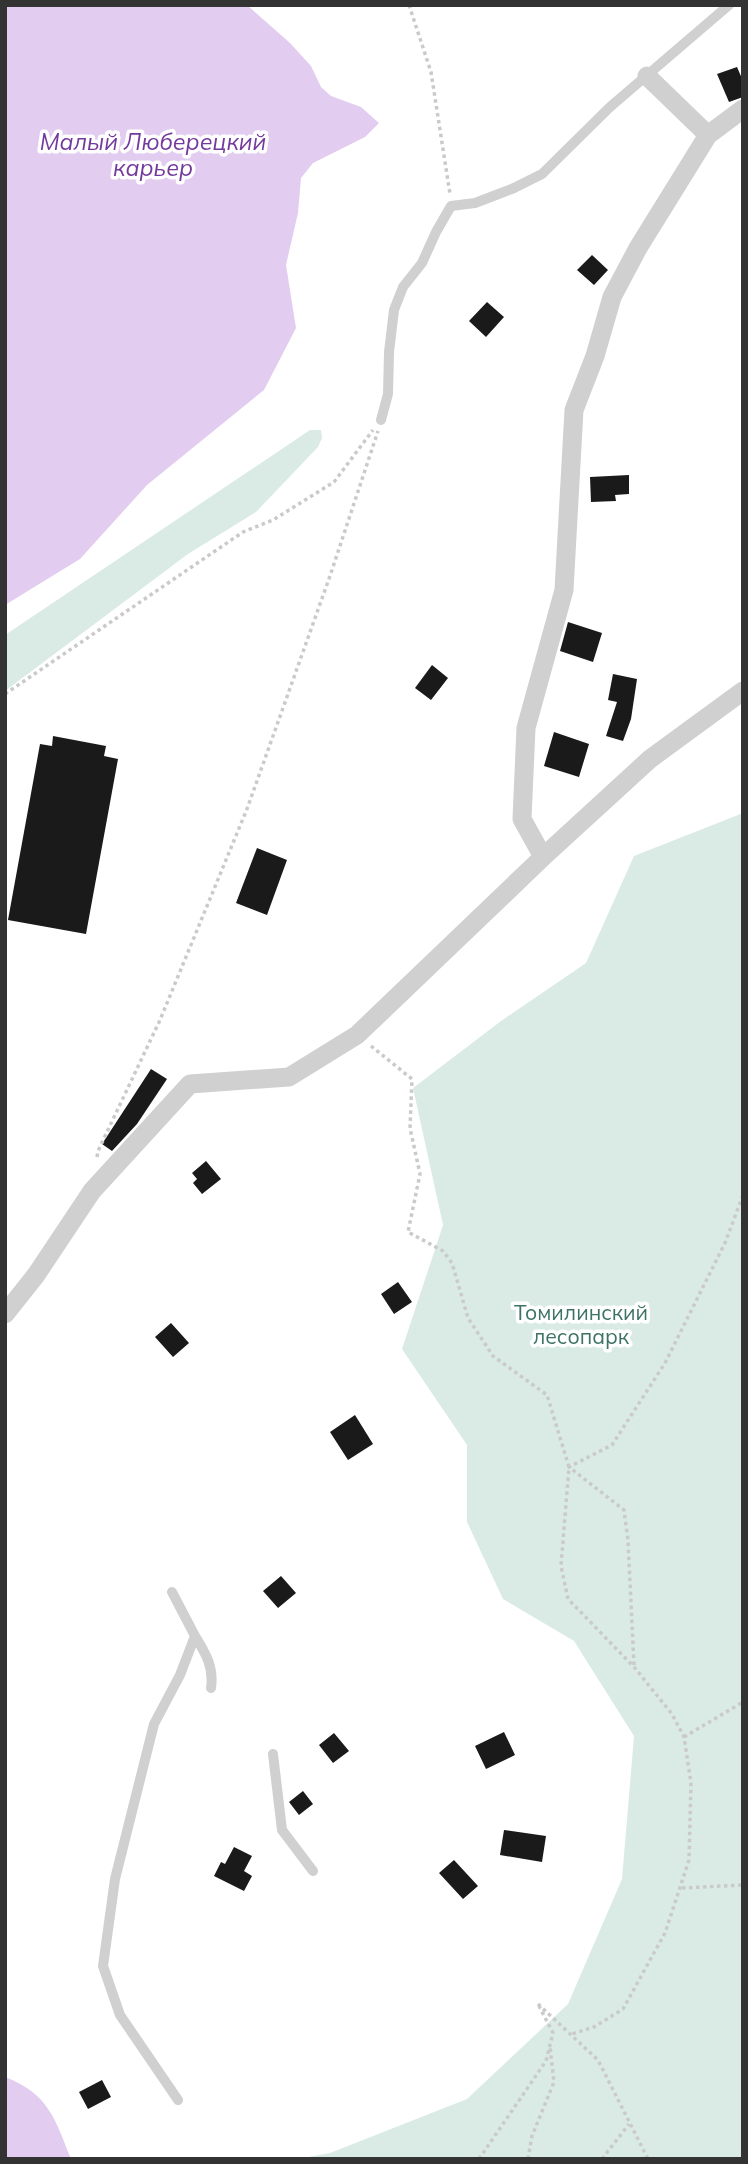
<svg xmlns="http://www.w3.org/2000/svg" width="748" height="2164" font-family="Mulish,sans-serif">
<rect width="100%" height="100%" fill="#fff"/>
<path fill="#daebe6" d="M310 430H321L322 438 318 447 256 512 188 554 5 691V635Z
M743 813V2159H297L330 2153 467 2099 568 2004 622 1879 634 1736 574 1641 503 1599 467 1522V1445L402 1349 443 1225 413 1088 501 1021 586 963 634 856Z"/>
<path fill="#e2cdf0" d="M5 5H247L290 43 311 66 321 87 331 96 361 107 379 123 365 137 313 163 301 178 298 213 286 265 296 328 264 390 147 485 80 559 5 605Z
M5 2077C49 2094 55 2119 71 2159H5Z"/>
<path fill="#1a1a1a" d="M737 67 743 81V97L729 102 717 74Z
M592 255 608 270 594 285 577 270Z
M487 302 504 317 486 337 469 321Z
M629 475V494L615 495 616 501 591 502 590 477Z
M568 622 602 633 593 662 560 651Z
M432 665 448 678 431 700 415 688Z
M613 674 637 679 631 719 623 741 606 736 617 702 608 700Z
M554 732 589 744 579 777 544 766Z
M53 736 106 746 104 756 118 759 86 934 8 920 40 744 52 746Z
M257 848 287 860 267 915 236 903Z
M151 1069 167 1079 137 1124 112 1151 102 1144Z
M206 1161 221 1179 202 1194 193 1183 197 1179 192 1173Z
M398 1282 412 1302 394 1314 381 1294Z
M171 1323 189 1343 173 1357 155 1337Z
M355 1415 373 1444 348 1460 330 1432Z
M281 1576 296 1593 278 1608 263 1591Z
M504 1732 515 1755 486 1769 475 1746Z
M334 1733 349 1751 333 1763 319 1745Z
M303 1791 313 1804 299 1815 289 1802Z
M504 1830 546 1836 542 1862 500 1855Z
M234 1847 252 1856 244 1871 252 1876 244 1891 214 1876 221 1862 225 1864Z
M454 1860 478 1886 463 1899 439 1873Z
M102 2080 111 2097 88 2109 79 2092Z"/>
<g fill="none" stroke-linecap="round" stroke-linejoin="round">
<path stroke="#cacaca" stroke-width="3.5" stroke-dasharray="3.5 3.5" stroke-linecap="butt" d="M409 5 431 72 450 194
M5 694 243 532 273 520 334 482 373 430
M371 1046 412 1079 410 1128 420 1174 408 1232 443 1251 452 1263 468 1318 493 1356 547 1395 569 1467 561 1566 568 1599 634 1667 672 1714 684 1737 691 1783 689 1860 665 1933 623 2009 594 2027 572 2034
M97 1157 98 1151 160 1020 247 809 330 576 378 431
M634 1665 628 1540 624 1510 569 1467 612 1445 665 1363 725 1243 743 1195
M684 1737 743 1702
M682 1888 743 1885
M538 2004 598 2060 648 2159
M479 2159 546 2061 553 2033 539 2006
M528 2159 532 2136 554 2082 550 2047
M602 2159 629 2124"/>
<path stroke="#d0d0d0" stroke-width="10" d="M381 420 388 394 389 352 394 310 403 287 422 263 436 232 451 206 475 203 514 188 542 174 610 107 729 5
M172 1592 195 1636 180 1675 154 1724 115 1879 103 1966 120 2015 178 2100
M195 1636C206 1654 214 1667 211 1688
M273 1754 282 1830 313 1871"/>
<path stroke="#d0d0d0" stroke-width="19" d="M647 76 708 135 743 109
M543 857 522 819 526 728 564 590 574 410 595 356 612 297 638 248 708 135
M5 1314 36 1275 92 1191 190 1084 289 1077 357 1035 543 857 650 759 743 691"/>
</g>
<g text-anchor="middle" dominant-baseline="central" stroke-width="7" stroke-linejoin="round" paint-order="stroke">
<g font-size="21" fill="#3c7364" stroke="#fff">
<text x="581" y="1312">Томилинский<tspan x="581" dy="24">лесопарк</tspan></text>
</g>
<g font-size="23" font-style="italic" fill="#733a9c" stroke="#fff">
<text x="153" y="141">Малый Люберецкий<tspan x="153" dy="26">карьер</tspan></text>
</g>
</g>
<rect width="748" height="2164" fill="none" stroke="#333333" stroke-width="14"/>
</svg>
